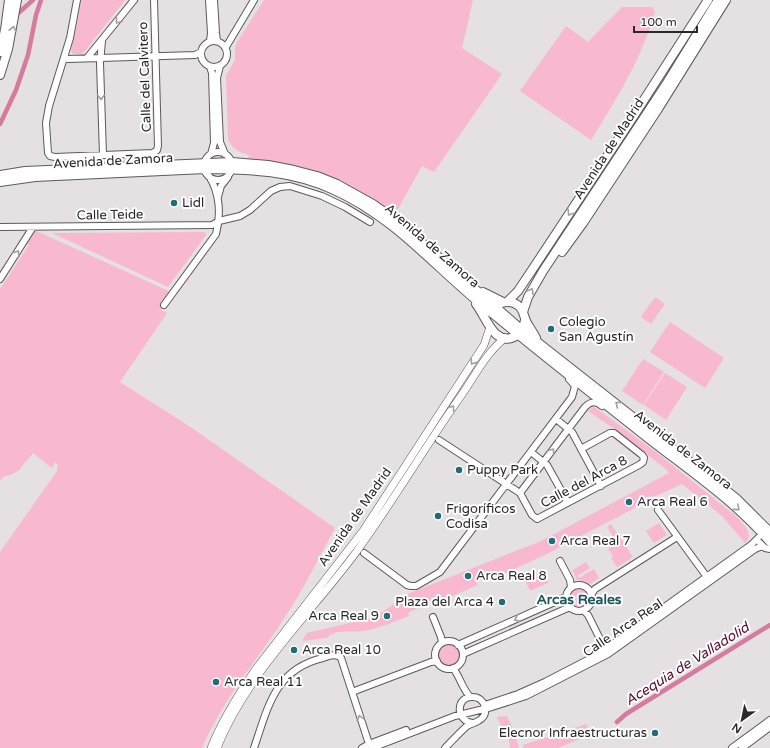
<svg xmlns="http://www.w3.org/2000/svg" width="770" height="748" font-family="'Varela Round',sans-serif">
<rect width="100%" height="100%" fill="#e5e0e2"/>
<path fill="#f8b8cf" d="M81 0H125L85 51 82 54H73L71 50 77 25Z
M264 0H473L462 48 502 74 434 172 422 166 394 216 248 160 249 155C238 152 232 149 228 138L226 76 235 60V47L237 42Z
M622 7H652L655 12C642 58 616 100 591 140L520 91 566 26 588 42Z
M32 229 173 293 161 310 167 313 120 382 189 426 335 528C318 559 303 591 283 620 255 663 222 701 202 748H0V552L57 471 58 465 55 462 52 468 33 453 19 470 13 474 3 477 0 481V289L29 245 23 243Z
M205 232 206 235 168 287 52 233Z
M655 297 665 304 651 324 641 317Z
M670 322 724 358 705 388 650 352Z
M643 359 664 372 643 405 622 391Z
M665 373 687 387 666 420 644 405Z
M593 407 596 408 656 452 737 517C743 524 755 535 745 543L721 515 682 484 656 496 647 497 643 500 644 503 547 554 499 576C490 572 484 573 476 580L478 585 436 603 435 601H426L428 603 408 613 409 616C395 621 377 629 363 631 352 633 336 628 327 638L302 641 307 633 375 617 410 593 541 541 669 473 667 470 613 428 588 411Z
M659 523 667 535 654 543 646 531Z
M611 524 633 557 617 567 611 558 613 556 608 549 617 543 607 527Z
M586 562 590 568 577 576 579 578 594 569 599 578 590 584 584 581 577 580 572 569 573 570Z
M542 570 548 583 530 591 524 578Z
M568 598a11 11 0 1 1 22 0a11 11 0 1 1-22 0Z
M438 655a11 11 0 1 1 22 0a11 11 0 1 1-22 0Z
M507 716 515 734 519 748H510C510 736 501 727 497 717Z
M586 724 590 735 558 748H523V745Z"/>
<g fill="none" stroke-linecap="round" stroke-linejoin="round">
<path stroke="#d67a9e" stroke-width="4.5" d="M15 16 33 0
M0 124 16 90 28 55 36 15 41 0
M617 722 626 714 770 625"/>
<defs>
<path id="minor" d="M77 0 70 38 49 106 46 123 48 153 50 156 55 157 153 153 157 150 158 146 154 0
M209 0 211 33 210 41
M214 0 216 33 217 41
M201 54a13 13 0 1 1 26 0a13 13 0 1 1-26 0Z
M102 41 100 63 103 155
M226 47 254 0
M64 57 68 59 195 55 201 52
M87 58 134 0
M220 66 217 78 220 142 225 154
M210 67 212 73 214 143 211 154
M204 166a14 14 0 1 1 28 0a14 14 0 1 1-28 0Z
M218 197 221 186 228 177
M0 227 212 225 219 221 240 216 250 210 271 191 280 187 290 186 322 196 345 207 370 222
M0 279 33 227
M164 305 216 234C221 215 220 193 209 176
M556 419 572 432 601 486
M439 440 520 493 532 515 537 519 639 465 643 462 644 458 642 455 614 433H610L581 449
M531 452 547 465 567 501 563 505
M520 493 585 407C591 401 596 401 602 406
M658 510 707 577
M760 543 765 548 770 549
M364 553 407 585 411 586H416L440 572 572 397 575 386 569 379
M560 561 570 580 571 587
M566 598a13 13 0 1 1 26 0a13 13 0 1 1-26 0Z
M592 593 595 589 677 537
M583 610 588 615 607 653
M433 617 441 637 442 643
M435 655a14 14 0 1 1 28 0a14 14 0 1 1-28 0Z
M458 645 566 597
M463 654 570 607
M453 668C460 677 462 688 470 697
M352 692 431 662 437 661
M485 705 518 694 545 682 599 654 751 545 758 538
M254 748C268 707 275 669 323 658 329 656 336 653 341 658L369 744
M362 748 369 744 406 730
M372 748 455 716 492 707 526 696 608 654 755 549 762 546
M445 748C452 741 459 733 467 726 472 723 477 723 481 719 490 712 484 697 473 697 456 696 455 720 472 723
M732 748 770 720
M742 748 770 727"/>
<path id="major" d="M211 748C222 720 238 695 255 670L363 531 484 345 490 327
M217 748C247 673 309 616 357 551 394 500 426 445 463 393 476 374 487 352 505 338"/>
<path id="highway" d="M0 52 5 30 9 0
M0 75 8 49 17 0
M0 175 25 171 232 162 268 165 294 170 317 176 337 184 373 204 397 221 522 330 737 499 770 532
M0 182 35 177 205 169C250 169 293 171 334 190 397 218 440 273 493 314 544 356 596 397 648 438 690 471 735 501 770 542
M562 252 583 223 658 109 726 0
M483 292 503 302
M507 302 518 291 536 264 631 120 708 0
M476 304C486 316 494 348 516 336 522 332 524 327 525 320
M492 310C499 301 512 299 520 307 524 312 524 316 526 321 529 327 533 332 536 338
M523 312 528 297 543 271 665 86 718 0"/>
</defs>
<use href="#minor" stroke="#5d5a5b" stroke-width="8"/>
<use href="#major" stroke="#5d5a5b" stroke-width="8"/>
<use href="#highway" stroke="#5d5a5b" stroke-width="10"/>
<use href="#minor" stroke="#fff" stroke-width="6"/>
<use href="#major" stroke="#fff" stroke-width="7"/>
<use href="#highway" stroke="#fff" stroke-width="8"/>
</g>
<defs><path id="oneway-chevron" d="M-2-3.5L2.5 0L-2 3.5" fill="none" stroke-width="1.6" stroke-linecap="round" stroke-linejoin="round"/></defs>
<g stroke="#9f9f9f">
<use href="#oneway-chevron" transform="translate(118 21) rotate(128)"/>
<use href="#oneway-chevron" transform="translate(13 29) rotate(-78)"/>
<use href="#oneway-chevron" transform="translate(101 97) rotate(88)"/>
<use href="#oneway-chevron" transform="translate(570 213) rotate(123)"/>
<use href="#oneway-chevron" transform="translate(17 253) rotate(-58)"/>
<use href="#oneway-chevron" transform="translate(531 291) rotate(-59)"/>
<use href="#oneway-chevron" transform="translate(473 362) rotate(123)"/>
<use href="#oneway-chevron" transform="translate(618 404) rotate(-142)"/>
<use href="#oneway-chevron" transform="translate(452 408) rotate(-55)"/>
<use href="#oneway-chevron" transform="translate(552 451) rotate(-53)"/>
<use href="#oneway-chevron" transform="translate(737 508) rotate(41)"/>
<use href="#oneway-chevron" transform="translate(517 619) rotate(156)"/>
<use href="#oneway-chevron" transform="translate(360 718) rotate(-107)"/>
</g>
<g fill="#226d75" stroke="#fff" stroke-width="1.5">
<circle cx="174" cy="203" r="4"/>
<circle cx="551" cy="329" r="4"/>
<circle cx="459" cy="470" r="4"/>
<circle cx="629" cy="502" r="4"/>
<circle cx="438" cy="516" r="4"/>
<circle cx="552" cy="541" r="4"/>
<circle cx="468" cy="576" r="4"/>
<circle cx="502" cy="602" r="4"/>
<circle cx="387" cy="616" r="4"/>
<circle cx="294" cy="650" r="4"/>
<circle cx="216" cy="682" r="4"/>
<circle cx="655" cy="733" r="4"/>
</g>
<g text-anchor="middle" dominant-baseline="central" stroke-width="4" stroke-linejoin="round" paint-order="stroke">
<g font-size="13" fill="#2a2929" stroke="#fff">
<text transform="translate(145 77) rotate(-92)">Calle del Calvitero</text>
<text transform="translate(609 149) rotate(-57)">Avenida de Madrid</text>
<text transform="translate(113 161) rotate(-3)">Avenida de Zamora</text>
<text transform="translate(110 215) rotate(-1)">Calle Teide</text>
<text transform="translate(432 246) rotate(41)">Avenida de Zamora</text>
<text transform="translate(683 450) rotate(38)">Avenida de Zamora</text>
<text transform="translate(584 482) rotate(-28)">Calle del Arca 8</text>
<text transform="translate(355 517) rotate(-55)">Avenida de Madrid</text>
<text transform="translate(623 628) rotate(-34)">Calle Arca Real</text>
</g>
<g font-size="13" fill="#2a2929" stroke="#fff" text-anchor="start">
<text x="182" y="203">Lidl</text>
<text x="559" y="322">Colegio<tspan x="559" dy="15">San Agustín</tspan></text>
<text x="467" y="470">Puppy Park</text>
<text x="637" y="502">Arca Real 6</text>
<text x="446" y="509">Frigoríficos<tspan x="446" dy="15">Codisa</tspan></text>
<text x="560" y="541">Arca Real 7</text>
<text x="476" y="576">Arca Real 8</text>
<text x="494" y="602" text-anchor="end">Plaza del Arca 4</text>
<text x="379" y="616" text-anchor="end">Arca Real 9</text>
<text x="302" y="650">Arca Real 10</text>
<text x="224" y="682">Arca Real 11</text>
<text x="647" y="733" text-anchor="end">Elecnor Infraestructuras</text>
</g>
<g font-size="14" font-weight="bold" fill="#1e585f" stroke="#fff">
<text x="579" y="599">Arcas Reales</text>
</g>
<g font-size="14" font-style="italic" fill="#5e0935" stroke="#fff">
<text transform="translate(687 664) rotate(-32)">Acequia de Valladolid</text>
</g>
</g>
<g transform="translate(742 720) rotate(213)" stroke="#ffffff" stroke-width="3" paint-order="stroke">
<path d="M0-3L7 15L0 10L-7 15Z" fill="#2a2929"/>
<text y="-6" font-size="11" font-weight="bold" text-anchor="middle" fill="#2a2929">N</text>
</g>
<path d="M634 26v6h63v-6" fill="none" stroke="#2a2929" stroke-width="2"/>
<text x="640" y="26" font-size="12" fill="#2a2929" stroke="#ffffff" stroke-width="3" paint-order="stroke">100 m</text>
</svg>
